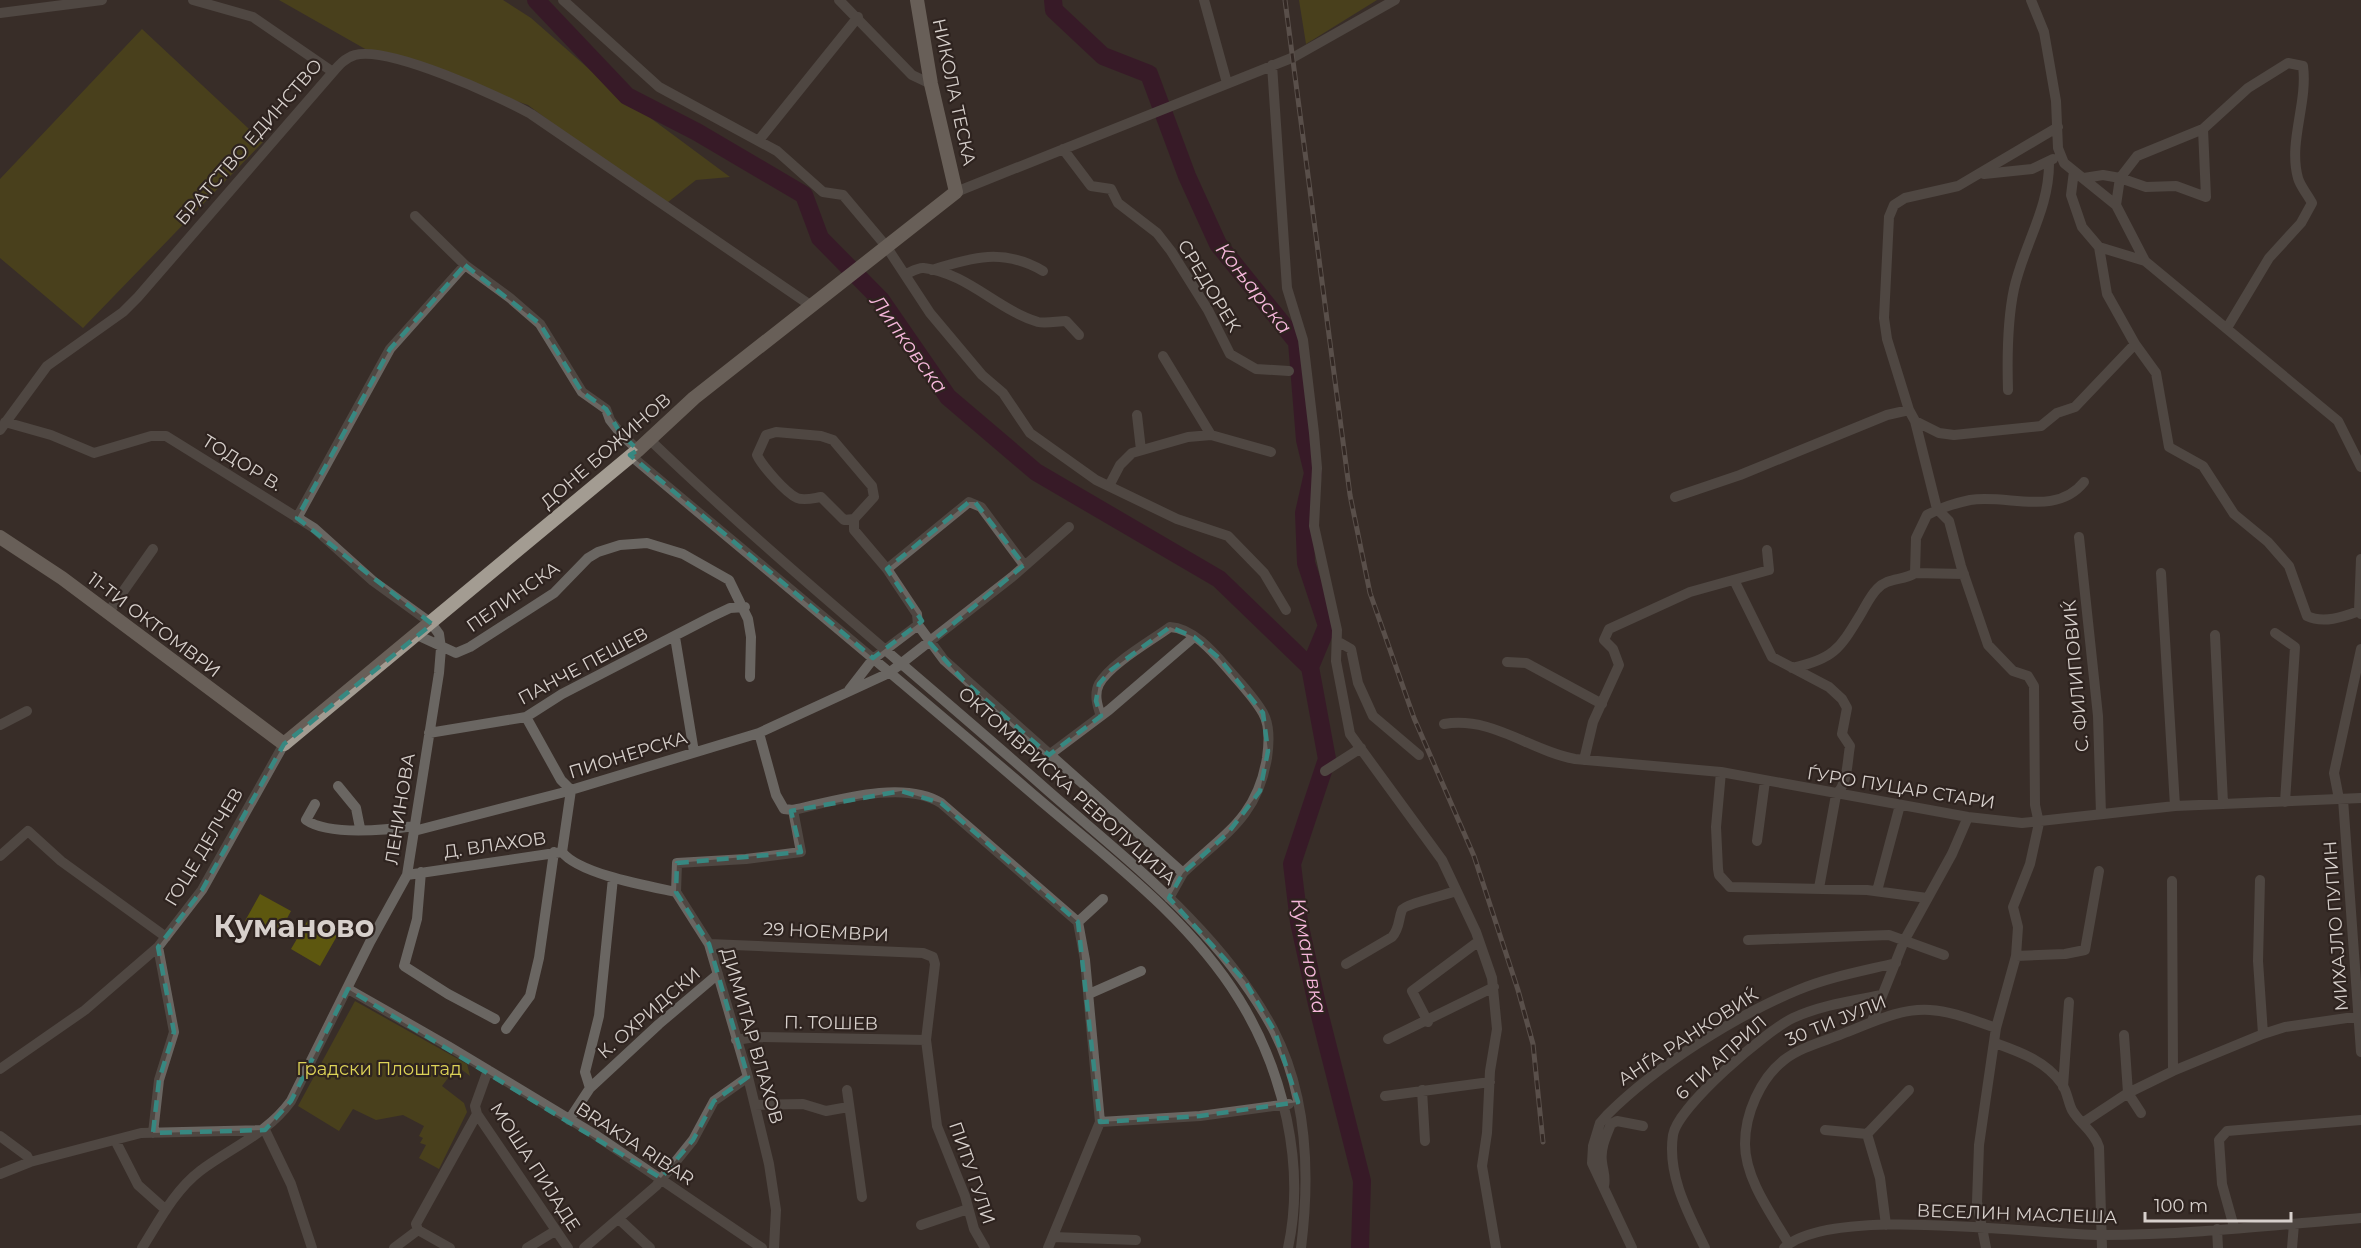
<svg xmlns="http://www.w3.org/2000/svg" width="2361" height="1248" font-family="Montserrat,sans-serif">
<rect width="100%" height="100%" fill="#382d28"/>
<path fill="#5d570f" d="M279 0H503L531 18 614 91 730 177 696 180 663 206 528 105 367 50Z
M1299 0H1377L1306 44Z
M142 29 263 142 83 328 0 258V179Z
M260 894 291 911 276 939 245 921Z
M308 920 337 936 320 966 291 949Z
M355 1001 467 1064 470 1076 457 1066 442 1086 464 1103 467 1112 439 1169 419 1158 426 1145 420 1143 423 1138 419 1136 424 1126 403 1115 376 1120 353 1109 339 1131 298 1106Z"/>
<g fill="none" stroke-linecap="round" stroke-linejoin="round">
<path stroke="#360327" stroke-width="18" d="M536 0 627 96 697 132 804 195 820 238 881 300 948 397 1036 472 1219 579 1310 667
M1053 0 1054 10 1103 56 1149 74 1187 176 1218 244 1297 342 1305 440 1313 473 1304 513 1306 563 1327 626 1310 667
M1310 667 1327 759 1292 864 1299 922 1317 1004 1362 1181 1360 1248"/>
<path stroke="#6a6662" stroke-width="10" d="M193 0 253 17 333 72
M563 0 659 87 777 151 823 192 843 195 886 246 930 313 982 375 1003 393 1030 433 1096 480 1177 519 1228 536 1264 573 1286 610
M839 0 912 75 931 84
M1204 0 1227 83
M2031 0 2044 32 2056 101 2058 148 2064 163 2116 205
M0 13 102 0
M1272 65 1287 288 1303 340 1314 433 1317 468 1314 526 1337 630 1336 661 1350 734 1442 860 1476 932 1492 978 1497 1029 1490 1071 1487 1133 1482 1166 1496 1248
M759 140 858 17
M1063 149 1091 186 1111 189 1118 203 1157 233 1171 251 1208 310 1230 354 1256 369 1289 371
M2074 171 2071 195 2082 227 2099 247 2107 294 2135 344 2156 373 2169 447 2203 466 2234 514 2268 542 2289 566 2307 616C2323 624 2343 617 2359 611L2361 614
M1984 174 2032 169 2053 159
M2084 178 2103 175 2120 178 2137 156 2203 129 2248 88 2288 63 2303 66C2308 103 2288 142 2298 178 2300 186 2308 195 2312 203L2301 223 2269 258 2227 328
M956 192 1294 57 1395 0
M415 216 465 265 510 298 540 324 582 392 606 409 610 420 621 434 638 450
M2099 247 2145 261 2338 421 2361 467
M2145 261 2116 205 2120 178 2146 187 2176 186 2206 197 2203 129
M932 270C972 257 1004 248 1043 271
M906 274C911 272 918 267 924 268 967 273 998 310 1038 322 1046 324 1058 321 1066 321L1079 335
M1163 356 1211 435
M2008 390C2007 357 2007 322 2014 289 2024 244 2050 208 2049 161
M1909 410 1887 339 1884 318 1889 217 1894 205 1905 198 1958 186 2058 127
M1137 415 1141 450
M1915 421 1937 509 1949 521 1961 566 1988 645 2013 671 2028 676 2034 686 2035 805 2039 823 2030 864 2013 907 2018 927 2016 956 1996 1028 1979 1145 1977 1202 1986 1248
M5 422 51 435 94 453 151 436H166L314 528 373 581 431 623 439 634 441 648 439 673 407 875 370 942 291 1101C267 1134 232 1147 200 1171 175 1190 159 1221 142 1248
M0 430 47 366 123 312 138 297 333 72C339 65 345 58 355 55 389 46 499 96 531 114L810 305
M649 439C776 561 914 672 1046 789 1129 862 1220 930 1273 1029 1308 1096 1310 1176 1301 1248
M630 455C763 567 897 677 1028 790 1102 854 1187 915 1239 999 1283 1070 1306 1165 1288 1248
M1109 486 1120 465 1132 453 1188 437 1211 435 1271 452
M1675 497 1740 475 1887 415 1909 410 1915 421 1939 433 1954 435 2041 426 2057 413 2075 407 2135 344
M297 518 390 349 465 265
M854 519 844 520 821 497C814 498 804 501 797 498 786 493 762 466 757 455L766 435 776 432 821 436 833 440 872 486 874 497 854 519V530L887 569
M2079 537 2098 716 2101 814
M1024 565 981 507 969 502 887 569 917 614 918 625 944 660 1183 873 1169 898
M1915 573 1964 574
M2161 573 2175 806
M1734 580 1772 657 1829 687 1842 699 1847 708 1842 734 1850 746C1847 763 1848 783 1836 795L1819 888
M2359 611 2361 559
M108 613 153 549
M2275 633 2295 647 2285 802
M417 635 456 653 470 647 554 593 588 558 598 552 620 545 647 543 683 554 729 580 748 619 751 637 750 677
M2215 635 2223 803
M675 637 694 752
M1337 641 1351 649 1358 683 1373 716 1419 755
M1507 662 1526 663 1602 704
M1792 668C1835 659 1840 648 1862 612 1866 605 1871 595 1877 589 1888 577 1903 581 1915 573L1916 538 1927 515C1940 508 1956 503 1970 500 2009 494 2056 517 2084 482
M849 690 873 659 918 625
M1101 716C1097 705 1094 694 1099 684 1110 664 1151 641 1170 627 1193 628 1214 653 1228 669 1240 683 1254 697 1263 713 1270 725 1269 744 1267 758 1257 818 1224 834 1183 873
M526 717 561 780 571 790
M1444 724C1493 716 1530 751 1575 759L1721 772 1968 817 2022 823 2175 806 2361 798
M0 725 27 711
M429 733 526 717 562 694 711 617 730 608 745 607
M759 733 776 795 784 809 793 810
M1049 755 1109 710 1194 637
M1584 760 1593 722 1619 665 1613 649 1604 640 1609 629 1690 592 1769 570 1767 550
M1325 771 1361 748
M1721 772 1716 827 1718 869 1719 875 1730 887 1867 890 1927 898
M338 786 356 808 360 828
M2339 799 2334 773 2361 649
M2343 799 2361 1052
M315 804 306 820C329 836 387 830 414 826
M414 831 561 793 759 733 889 673 1012 577 1069 527
M1757 841 1765 781
M562 852C579 874 648 886 676 892L709 944 748 1077 769 1164 776 1210 774 1248
M0 856 28 831 61 861 166 937
M421 872 417 919 404 966 448 994 495 1019
M407 875 562 852 571 790
M613 878 599 1016 585 1072 590 1088 659 1024 718 974
M2260 880 2258 961 2263 1034
M2172 881 2173 1071
M1877 891 1900 805
M676 892 677 863 746 859 801 852 793 810C834 801 903 779 941 803L1078 922 1085 960 1100 1122 1048 1248
M1078 922 1103 899
M1748 940 1889 935 1944 955
M709 944 923 953 933 957 935 964 926 1040 937 1126 965 1196 974 1229 985 1248
M2016 956 2065 954 2085 950 2099 871
M1346 964 1392 937C1400 928 1398 920 1402 910 1405 904 1446 895 1456 891
M348 989 448 1046 594 1134 762 1248
M1089 994 1141 971
M1872 1021 1904 941 1952 854 1968 817
M1428 1022 1412 991 1479 941
M506 1029 530 996 539 958 554 852
M2124 1035 2128 1093 2141 1113
M1388 1039 1494 987
M736 1040 755 1037 926 1040
M1995 1043C2020 1052 2046 1061 2062 1084 2067 1091 2068 1102 2072 1110 2080 1124 2094 1131 2099 1147L2102 1248
M0 1069 85 1010 158 947 202 890 284 744
M488 1070 475 1106 477 1114 568 1248
M2063 1087 2069 1002
M847 1090 862 1197
M1422 1090 1425 1141
M1385 1096 1490 1082
M755 1105 803 1104 826 1111 848 1107
M569 1120 590 1088
M1100 1122 1200 1116 1289 1104
M2084 1122 2128 1093 2173 1071 2263 1034 2285 1027 2361 1016
M265 1130 291 1184 312 1248
M1825 1130 1867 1134 1880 1178 1886 1225
M153 1133 159 1080 174 1032 158 947
M1867 1134 1909 1090
M0 1136 27 1156 30 1162
M115 1140 138 1185 166 1210
M0 1174 30 1162 141 1133 262 1130
M1604 1186C1606 1177 1603 1171 1602 1162 1600 1149 1606 1136 1611 1124L1617 1121 1643 1126
M619 1219 650 1248
M921 1225 968 1209
M2234 1227 2222 1184 2219 1140 2227 1131 2361 1120
M2217 1229 2218 1248
M1053 1237 1136 1240
M1789 1244C1772 1215 1745 1179 1745 1144 1745 1114 1760 1079 1784 1060 1802 1046 1826 1041 1847 1032 1873 1022 1900 1008 1930 1010 1952 1011 1975 1021 1996 1028
M394 1248 418 1230
M450 1248 418 1230 416 1224 477 1114
M527 1248 555 1231
M584 1248 656 1186 693 1140 714 1101 748 1077
M1632 1248 1592 1163 1593 1146 1600 1123 1607 1115C1656 1066 1735 1016 1798 990 1829 977 1863 971 1896 963
M1705 1248C1688 1213 1667 1175 1673 1135 1678 1106 1766 1031 1793 1018 1821 1005 1852 1001 1882 995
M1784 1248C1830 1204 2036 1235 2102 1235 2188 1235 2275 1225 2361 1218
M2292 1248 2294 1224"/>
<path stroke="#a39c92" stroke-width="14" d="M0 537 62 578 284 744 638 450 694 398 956 192 931 84 917 0"/>
<defs>
<path id="rail" d="M1285 0 1350 495 1370 593 1414 718 1474 856 1518 990 1533 1044 1543 1142"/>
</defs>
<use href="#rail" stroke="#817874" stroke-width="5"/>
<use href="#rail" stroke="#2e231f" stroke-width="3" stroke-dasharray="9" stroke-linecap="butt"/>
</g>
<path d="M0 0H2361V1248H0ZM465 265 540 324 582 392 606 409 621 434 638 450 630 455 873 658 922 621 887 569 969 502H975L1024 565 930 643 963 680 1049 755 1101 716 1096 701 1099 684 1111 670 1170 627 1194 637 1219 658 1263 713 1268 751 1260 791 1228 833 1183 873 1169 898 1245 981 1275 1032 1298 1102 1200 1116 1100 1122 1078 922 941 803 901 791 791 811 801 852 677 863 676 892 709 944 748 1077 714 1101 693 1140 661 1178 348 989 291 1101 265 1130 153 1133 159 1080 174 1032 158 947 202 890 284 744 432 624 297 518 390 349Z" fill="#382d28" fill-opacity=".55" fill-rule="evenodd"/>
<path fill="none" stroke="#378881" stroke-width="4.5" stroke-dasharray="12 8" stroke-linejoin="round" d="M465 265 540 324 582 392 606 409 621 434 638 450 630 455 873 658 922 621 887 569 969 502H975L1024 565 930 643 963 680 1049 755 1101 716 1096 701 1099 684 1111 670 1170 627 1194 637 1219 658 1263 713 1268 751 1260 791 1228 833 1183 873 1169 898 1245 981 1275 1032 1298 1102 1200 1116 1100 1122 1078 922 941 803 901 791 791 811 801 852 677 863 676 892 709 944 748 1077 714 1101 693 1140 661 1178 348 989 291 1101 265 1130 153 1133 159 1080 174 1032 158 947 202 890 284 744 432 624 297 518 390 349Z"/>
<g text-anchor="middle" dominant-baseline="central" stroke-width="4.5" stroke-linejoin="round" paint-order="stroke">
<g font-size="18" fill="#d7d0cc" stroke="#2e231f">
<text transform="translate(954 92) rotate(78)">НИКОЛА ТЕСКА</text>
<text transform="translate(249 142) rotate(-49)">БРАТСТВО ЕДИНСТВО</text>
<text transform="translate(1209 286) rotate(59)">СРЕДОРЕК</text>
<text transform="translate(606 451) rotate(-41)">ДОНЕ БОЖИНОВ</text>
<text transform="translate(242 463) rotate(32)">ТОДОР В.</text>
<text transform="translate(513 597) rotate(-35)">ПЕЛИНСКА</text>
<text transform="translate(154 625) rotate(37)">11-ТИ ОКТОМВРИ</text>
<text transform="translate(583 666) rotate(-28)">ПАНЧЕ ПЕШЕВ</text>
<text transform="translate(2076 676) rotate(-95)">С. ФИЛИПОВИЌ</text>
<text transform="translate(628 755) rotate(-17)">ПИОНЕРСКА</text>
<text transform="translate(1067 786) rotate(42)">ОКТОМВРИСКА РЕВОЛУЦИЈА</text>
<text transform="translate(1901 788) rotate(9)">ЃУРО ПУЦАР СТАРИ</text>
<text transform="translate(400 809) rotate(-81)">ЛЕНИНОВА</text>
<text transform="translate(495 845) rotate(-8)">Д. ВЛАХОВ</text>
<text transform="translate(204 847) rotate(-59)">ГОЦЕ ДЕЛЧЕВ</text>
<text transform="translate(2336 926) rotate(-94)">МИХАЈЛО ПУПИН</text>
<text transform="translate(826 932) rotate(3)">29 НОЕМВРИ</text>
<text transform="translate(649 1013) rotate(-41)">К. ОХРИДСКИ</text>
<text transform="translate(1836 1021) rotate(-22)">30 ТИ ЈУЛИ</text>
<text transform="translate(831 1023) rotate(1)">П. ТОШЕВ</text>
<text transform="translate(752 1036) rotate(74)">ДИМИТАР ВЛАХОВ</text>
<text transform="translate(1688 1037) rotate(-33)">АНЃА РАНКОВИЌ</text>
<text transform="translate(1721 1058) rotate(-42)">6 ТИ АПРИЛ</text>
<text transform="translate(635 1144) rotate(33)">BRAKJA RIBAR</text>
<text transform="translate(535 1167) rotate(57)">МОША ПИЈАДЕ</text>
<text transform="translate(972 1173) rotate(71)">ПИТУ ГУЛИ</text>
<text transform="translate(2017 1214) rotate(2)">ВЕСЕЛИН МАСЛЕША</text>
</g>
<g font-size="18" fill="#ddd357" stroke="#2e231f">
<text x="379" y="1069">Градски Плоштад</text>
</g>
<g font-size="20" font-style="italic" fill="#f6b7db" stroke="#2e231f">
<text transform="translate(1254 288) rotate(52)">Коњарска</text>
<text transform="translate(909 344) rotate(54)">Липковска</text>
<text transform="translate(1309 956) rotate(79)">Кумановка</text>
</g>
<g font-size="30" font-weight="bold" fill="#d7d0cc" stroke="#2e231f">
<text x="294" y="926">Куманово</text>
</g>
</g>
<path d="M2145 1212v9h146v-9" fill="none" stroke="#d7d0cc" stroke-width="3"/>
<text x="2154" y="1212" font-size="18" fill="#d7d0cc" stroke="#2e231f" stroke-width="4.5" paint-order="stroke">100 m</text>
</svg>
